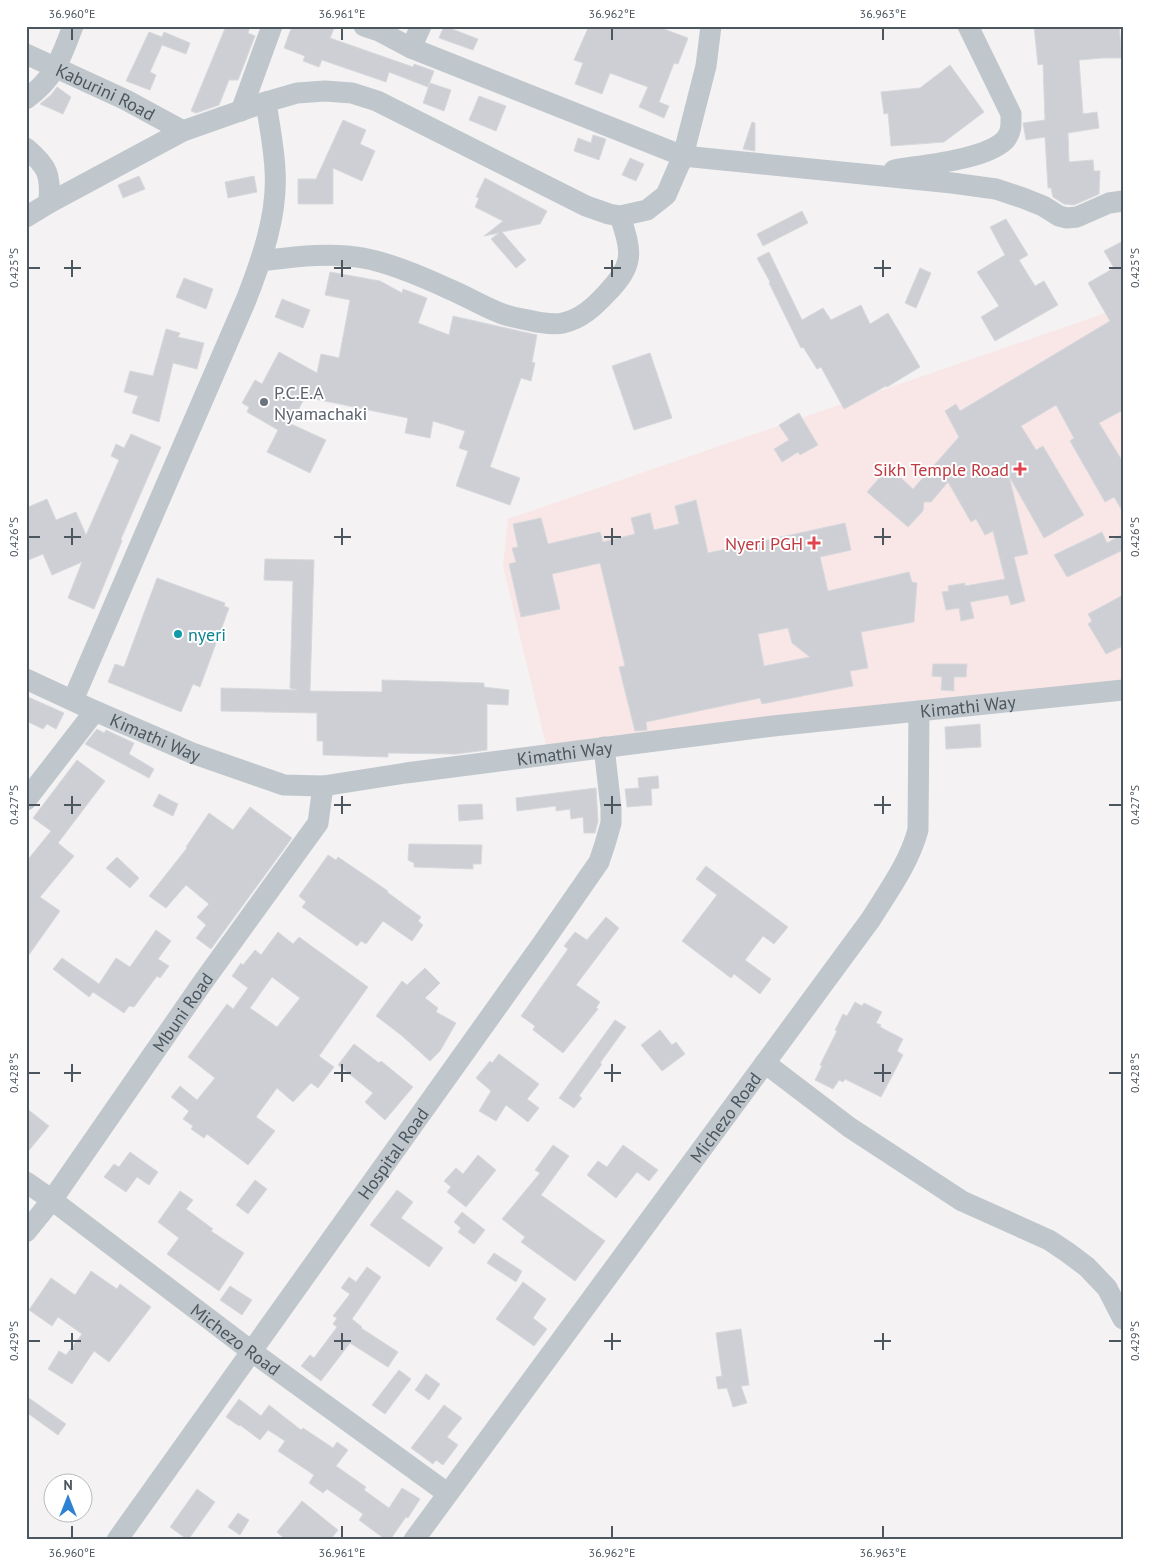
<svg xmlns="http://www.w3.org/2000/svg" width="1149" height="1566" font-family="'PT Sans',sans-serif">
<rect width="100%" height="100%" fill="#f4f2f2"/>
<path fill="#f9e7e7" d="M1123 307V680L548 753 503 566 508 519Z"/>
<path fill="#cdcfd4" stroke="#d7d9dc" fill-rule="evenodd" d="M226 26H250L248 33 255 36 238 80H229L219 105 196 113 191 111Z
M292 26H335L330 38 413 67 414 64 434 71 428 87 389 72 386 82 322 60 319 67 303 61 305 56 284 48Z
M444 26 478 39 473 50 439 38Z
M589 26H656L688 38 678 64 674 63 659 102 669 106 664 118 639 107 648 87 610 73 602 94 575 84 583 63 574 60Z
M1034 26H1119L1122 58H1103L1079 60 1083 114 1097 112 1099 128 1068 133 1069 162 1093 160 1094 171H1100L1099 194 1074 205 1064 204 1053 197 1051 188H1048L1045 137 1026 140 1023 123 1045 120 1043 64 1038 65Z
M149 32 162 37 164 32 190 43 186 54 162 45 150 72 156 75 150 90 126 81Z
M950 65 984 112 944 142 891 146 888 113 884 114 881 92 920 88Z
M430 83 451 90 444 111 423 103Z
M57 87 71 97 63 114 40 104 51 95Z
M479 96 506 106 496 131 469 120Z
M343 120 366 130 360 144 375 151 362 181 333 168V204H298V179H316Z
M752 122 755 123V151L743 149Z
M593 135 606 139 599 160 574 151 578 138 591 143Z
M630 158 644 164 636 181 622 175Z
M139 176 145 189 123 198 118 185Z
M254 176 257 192 228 198 225 182Z
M485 178 547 211 540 224 502 232 526 260 516 268 491 239 499 233 484 236 503 221 475 207 479 198 476 197Z
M802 211 808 223 763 246 757 234Z
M1006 219 1028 255 1019 260 1035 286 1044 281 1058 305 995 341 981 317 999 306 977 272 1005 255 990 227Z
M1123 241V410L1099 423 1123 462V512L1114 497 1105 502 1070 441 1074 438 1056 405 1021 426 1036 450 1043 446 1084 515 1044 538 1009 476 1028 554 1014 557 1025 601 1011 605 1008 595 970 602 974 618 961 621 959 608 946 610 942 592 949 591 948 586 965 583V586L1005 579 993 531 985 535 976 519 971 522 948 482 931 502H924L923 511 908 527 867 492 889 467 913 489 959 437 945 411 956 404 960 411 1110 321 1088 283 1114 268 1104 251Z
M769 252 802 320 823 308 831 320 861 305 870 324 888 313 920 367 887 387 886 386 844 409 821 367 817 369 803 347 801 348 769 283 770 282 757 258Z
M920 268 931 273 916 308 905 303Z
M330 272 380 281 402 293 403 289 427 298 418 323 449 335 453 316 537 335 532 362 535 363 531 381 521 378 490 467 520 478 510 505 456 486 468 451 459 448 465 431 433 421 430 438 405 433 408 418 305 397 291 424 326 440 310 473 267 452 278 430 247 412 249 407 242 403 255 380 262 384 279 352 317 373 321 354 339 358 350 300 325 295Z
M184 278 213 289 206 309 176 297Z
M282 299 310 310 303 328 275 317Z
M166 329 180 333 178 337 204 343 197 369 173 363 159 422 132 413 138 396 124 392 130 371 153 376Z
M650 353 672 418 634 430 612 366Z
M799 413 818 445 800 455 798 452 782 462 774 449 789 440 779 425Z
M131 434 161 447 121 539 122 541 94 609 68 598 82 562 52 575 43 554 26 561V508L47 499 56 520 76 512 86 535 119 460 111 456 116 444 124 448Z
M696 500 708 553 845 523 851 550 820 557 828 591 909 572 912 582 917 583 914 622 861 632 868 668 850 671 853 686 762 704 760 698 646 722 647 730 635 731 619 667 625 666 600 563 552 574 560 609 521 617 509 564 516 562 512 548 518 547 513 524 541 518 548 544 600 532 603 542 635 534 631 518 650 513 654 530 679 524 675 506ZM788 628 792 643 810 657 764 666 758 634Z
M1102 532 1107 543 1123 534V550L1067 577 1054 555Z
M265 559 314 560 310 691 382 692V680L484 683V687L509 690 508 705 487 704V750L456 754 388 753V757L323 755V741H317V713L221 711V688L297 690 290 688 293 581 264 580Z
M157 578 225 603 224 606 229 608 200 687 193 684 181 712 108 682 115 664 124 667Z
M1123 595V646L1106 654 1088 624 1092 621 1088 614Z
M933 664H967L966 677H954V691L941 690 942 677 932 676Z
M26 696 64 713 56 729 47 724 43 729 26 721Z
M980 724 981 747 946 749 945 727Z
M97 729 104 733 106 730 134 743 129 754 154 769 149 778 85 744Z
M77 760 105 781 58 843 74 856 40 897 60 911 26 959V862L51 831 33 818Z
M658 776 659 788 651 789 652 805 627 807 625 789 639 788 638 778Z
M596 788 598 821 595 833H584L583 817 571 819 570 809 556 811V806L517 811 516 798Z
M159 794 178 804 173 816 153 806Z
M482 804 483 819 459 821 458 805Z
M250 807 292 838 211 949 196 938 206 925 197 917 209 904 186 885 166 908 149 896 187 848 186 847 209 813 233 830Z
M409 844 482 845 481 864H473V869L414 867V863L408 860Z
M328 855 336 860 338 857 388 891 387 892 421 917 418 921 423 925 412 941 383 921 366 944 361 941 357 946 302 907 306 902 299 896Z
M117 857 139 878 130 888 106 868Z
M706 866 788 927 774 944 763 936 745 960 771 979 760 994 734 974 731 978 682 941 717 895 696 879Z
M606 917 619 928 576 985 600 1002 596 1008 598 1009 563 1053 533 1030 535 1026 521 1016 568 949 564 946 575 932 587 940Z
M156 930 171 941 158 959 169 966 160 978 157 976 134 1007 129 1006 124 1013 93 992 89 997 53 969 62 958 99 984 116 958 130 967Z
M278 932 293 944 299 937 368 987 319 1056 334 1067 318 1088 311 1083 293 1102 277 1088 256 1117 275 1131 248 1165 207 1134 204 1138 191 1129 193 1126 183 1119 189 1111 171 1097 180 1086 197 1100 215 1078 188 1057 227 1004 233 1009 248 988 232 976 241 963 243 965 255 950 261 955ZM272 977 300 998 277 1027 250 1008Z
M425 968 440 983 425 998 438 1008 436 1012 456 1023 440 1051 430 1061 401 1035 376 1016 402 981 407 985Z
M855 1002 862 1006 864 1003 882 1012 876 1023 881 1025 880 1027 903 1039 897 1051 903 1055 881 1097 845 1079 843 1082 839 1080 833 1089 815 1080 822 1066 820 1065 837 1031 835 1030 843 1014 847 1016Z
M615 1020 626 1027 600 1063 602 1064 579 1096 582 1098 574 1108 559 1098Z
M660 1030 672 1045 676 1042 685 1054 662 1071 641 1045Z
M354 1044 379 1063 381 1061 413 1087 385 1120 365 1102 373 1093 338 1065Z
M499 1054 539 1084 527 1099 539 1108 528 1122 506 1105 496 1121 479 1111 491 1091 476 1078 490 1061 492 1063Z
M26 1108 49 1126 26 1154Z
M553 1145 569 1156 541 1195 605 1241 575 1281 521 1242 525 1237 502 1219 540 1173 535 1170Z
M623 1145 658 1170 649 1181 637 1172 616 1198 587 1175 598 1161 607 1167Z
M130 1152 158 1172 149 1185 137 1177 126 1192 104 1177 114 1164 119 1167Z
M478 1155 496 1170 466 1207 447 1192 451 1187 444 1181 456 1168 463 1174Z
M255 1180 267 1189 248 1214 236 1205Z
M397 1190 413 1202 401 1218 443 1248 429 1267 370 1225Z
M180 1191 193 1200 186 1209 213 1229 211 1231 244 1253 219 1291 167 1254 179 1238 158 1222Z
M462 1212 485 1230 474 1244 458 1232 461 1228 454 1222Z
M494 1253 522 1271 516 1282 487 1263Z
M367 1267 381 1277 352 1319 362 1327 361 1328 398 1352 388 1367 350 1343 321 1381 301 1366 310 1355 314 1358 337 1327 333 1324 337 1318 333 1316 350 1294 341 1288 349 1277 356 1282Z
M91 1271 117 1289 120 1284 151 1307 109 1362 94 1351 72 1384 48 1369 59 1351 66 1355 82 1334 58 1317 52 1326 29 1310 51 1278 75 1295Z
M523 1282 546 1299 533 1318 547 1329 534 1346 496 1319Z
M230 1286 252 1300 242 1315 220 1300Z
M741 1329 749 1385 741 1386 747 1403 733 1407 727 1388 718 1389 716 1377 722 1376 716 1333Z
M399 1370 411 1379 385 1414 372 1405Z
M426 1374 440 1384 429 1400 415 1390Z
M26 1396 66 1424 58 1435 26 1412Z
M239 1399 261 1416 269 1405 301 1430 303 1428 333 1448 337 1442 348 1450 336 1466 366 1487 364 1490 389 1508 402 1488 420 1499 408 1518 406 1517 390 1540H386L359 1520 363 1514 327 1489 323 1493 309 1483 314 1475 278 1451 285 1441 268 1430 260 1440 240 1425 239 1426 226 1417Z
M444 1405 462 1418 447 1437 458 1445 443 1465 436 1460 433 1464 411 1448Z
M197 1489 215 1502 188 1540 170 1527Z
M302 1501 338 1530 330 1540H286L277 1532Z
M238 1513 249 1520 240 1535 228 1527Z"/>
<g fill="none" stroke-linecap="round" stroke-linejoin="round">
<g stroke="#bfc7cd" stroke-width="21">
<path d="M364 26 379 31 411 48 683 156 952 183 996 189 1023 198 1043 206 1059 216 1067 218 1077 217 1109 203 1123 201"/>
<path d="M411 48 421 26"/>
<path id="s1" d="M26 54 126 100 183 131"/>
<path d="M26 99C55 78 61 58 73 26"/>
<path d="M241 111 272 26"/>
<path d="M26 148C48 167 51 174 49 203"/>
<path d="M894 170C922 165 985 160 1005 140 1012 132 1011 124 1011 114L968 26"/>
<path d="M26 217 49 203 183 131 266 102 297 93 325 91 352 93 377 101 586 206 609 214 620 216 647 210 666 195 683 156 706 66 711 26"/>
<path d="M261 261C294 257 330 252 363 258 391 263 423 277 449 289 466 296 482 306 500 313 512 318 525 319 537 322 545 323 554 325 563 323 581 319 594 307 606 294 635 264 632 253 620 216"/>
<path id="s2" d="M26 679 95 711 192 753 284 785 323 786 406 773 773 726 1123 690"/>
<path d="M73 700 246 300C262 259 278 214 275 170 274 147 269 124 266 102"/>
<path d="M26 800 95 711"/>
<path d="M765 1063 849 1127 962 1201 1049 1240 1067 1252 1087 1267 1107 1288 1123 1319"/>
<path id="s3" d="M26 1182 52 1200 251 1351 447 1493"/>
<path id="s4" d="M26 1232 52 1200 203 982 318 823 323 786"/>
<path id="s5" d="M117 1540 542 944 599 862 605 844 611 823V808L604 747"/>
<path id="s6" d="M414 1540 871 919C889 890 909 863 918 830L919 711"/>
</g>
</g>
<path fill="none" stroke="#4c565e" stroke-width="2" d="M72 28V40M342 28V40M612 28V40M883 28V40M72 260V277M342 260V277M612 260V277M883 260V277M28 268H40M64 268H81M334 268H351M604 268H621M874 268H891M1109 268H1122M72 528V545M342 528V545M612 528V545M883 528V545M28 537H40M64 537H81M334 537H351M604 537H621M874 537H891M1109 537H1122M72 796V814M342 796V814M612 796V814M883 796V814M28 805H40M64 805H81M334 805H351M604 805H621M874 805H891M1109 805H1122M72 1064V1082M342 1064V1082M612 1064V1082M883 1064V1082M28 1073H40M64 1073H81M334 1073H351M604 1073H621M874 1073H891M1109 1073H1122M72 1333V1350M342 1333V1350M612 1333V1350M883 1333V1350M28 1341H40M64 1341H81M334 1341H351M604 1341H621M874 1341H891M1109 1341H1122M72 1526V1538M342 1526V1538M612 1526V1538M883 1526V1538"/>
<circle fill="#6b7280" stroke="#fff" stroke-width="2" cx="264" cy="402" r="5"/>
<g fill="#e0444e" stroke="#fff" stroke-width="2">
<path d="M1017.5 461.5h5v5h5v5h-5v5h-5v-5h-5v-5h5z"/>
<path d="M811.5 535.5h5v5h5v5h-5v5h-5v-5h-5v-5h5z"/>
</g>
<circle fill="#0f9aa8" stroke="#fff" stroke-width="2" cx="178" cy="634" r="5"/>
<g text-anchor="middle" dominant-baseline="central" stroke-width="4" stroke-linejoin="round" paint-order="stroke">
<g font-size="18" fill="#4c565e" stroke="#fff">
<text stroke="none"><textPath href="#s1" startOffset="88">Kaburini Road</textPath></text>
<text stroke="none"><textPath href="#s2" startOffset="968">Kimathi Way</textPath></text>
<text stroke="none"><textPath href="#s2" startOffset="142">Kimathi Way</textPath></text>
<text stroke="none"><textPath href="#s2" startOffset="562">Kimathi Way</textPath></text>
<text stroke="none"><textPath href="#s4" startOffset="270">Mbuni Road</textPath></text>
<text stroke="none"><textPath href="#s6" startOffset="525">Michezo Road</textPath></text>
<text stroke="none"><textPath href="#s5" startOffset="475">Hospital Road</textPath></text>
<text stroke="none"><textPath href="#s3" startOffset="262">Michezo Road</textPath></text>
</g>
<g font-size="18" fill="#5b616d" stroke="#fff" text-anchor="start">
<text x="274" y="392">P.C.E.A<tspan x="274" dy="21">Nyamachaki</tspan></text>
</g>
<g font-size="18" fill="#be3a42" stroke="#fff" text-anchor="end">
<text x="1009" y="469">Sikh Temple Road</text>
<text x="803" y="543">Nyeri PGH</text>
</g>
<g font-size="18" fill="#0d838f" stroke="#fff" text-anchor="start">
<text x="188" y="634">nyeri</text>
</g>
</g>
<rect width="1149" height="1566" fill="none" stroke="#ffffff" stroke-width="55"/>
<g transform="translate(68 1498)"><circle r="24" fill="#ffffff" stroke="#b7bbbf"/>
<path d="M0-4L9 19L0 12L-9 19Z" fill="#2e82d2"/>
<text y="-8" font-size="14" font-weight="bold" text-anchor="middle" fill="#4c565e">N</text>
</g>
<rect x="28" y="28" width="1094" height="1510" fill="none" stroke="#4c565e" stroke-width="2"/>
<g font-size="12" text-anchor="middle" fill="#4c565e">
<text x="72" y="18">36.960°E</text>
<text x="342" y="18">36.961°E</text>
<text x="612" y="18">36.962°E</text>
<text x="883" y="18">36.963°E</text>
<text transform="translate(14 268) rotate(-90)" y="4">0.425°S</text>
<text transform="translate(1135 268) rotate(-90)" y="4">0.425°S</text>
<text transform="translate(14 537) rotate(-90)" y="4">0.426°S</text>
<text transform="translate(1135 537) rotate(-90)" y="4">0.426°S</text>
<text transform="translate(14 805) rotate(-90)" y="4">0.427°S</text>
<text transform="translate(1135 805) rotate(-90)" y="4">0.427°S</text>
<text transform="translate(14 1073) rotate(-90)" y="4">0.428°S</text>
<text transform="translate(1135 1073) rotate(-90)" y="4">0.428°S</text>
<text transform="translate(14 1341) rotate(-90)" y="4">0.429°S</text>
<text transform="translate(1135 1341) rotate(-90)" y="4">0.429°S</text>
<text x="72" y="1557">36.960°E</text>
<text x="342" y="1557">36.961°E</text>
<text x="612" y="1557">36.962°E</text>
<text x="883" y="1557">36.963°E</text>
</g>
</svg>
